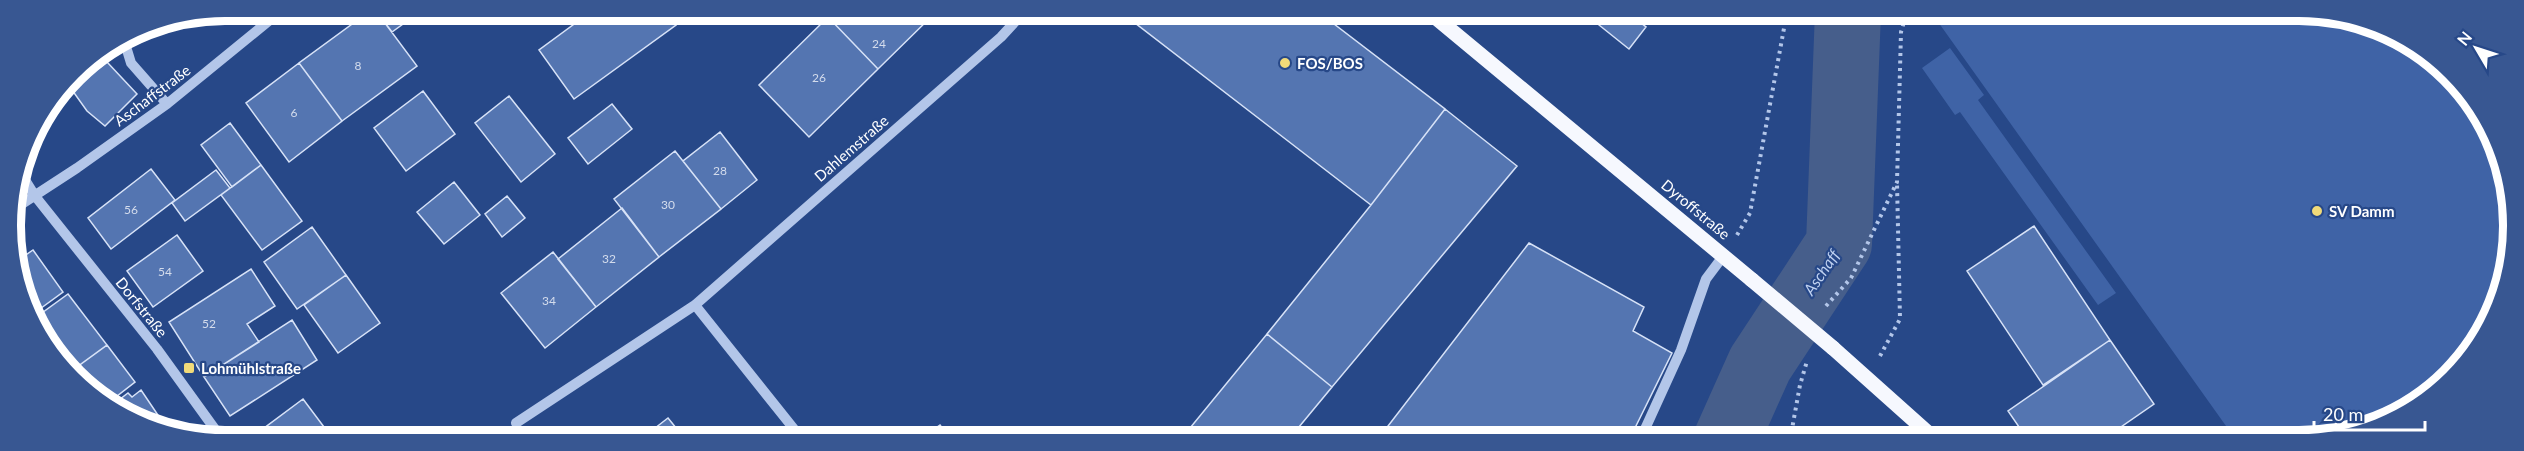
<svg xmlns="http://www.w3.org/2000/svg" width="2524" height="451" font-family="Lato,sans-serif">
<rect width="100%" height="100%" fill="#274888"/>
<path fill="#3f63a6" d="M1931 12H2326L2406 39 2469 94 2506 170 2512 253 2491 320 2450 378 2381 424 2313 440H2236Z
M1950 48 1984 95 1978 100 2116 293 2098 305 1960 112 1955 115 1922 68Z"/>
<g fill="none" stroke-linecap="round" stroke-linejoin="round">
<path stroke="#465e8b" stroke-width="66" d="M1726 440 1760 364 1839 244 1848 12"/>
</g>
<path fill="#5475b1" stroke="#d7e2f7" stroke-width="1.5" d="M370 11H376L417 66 342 121 299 63Z
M376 11H421L392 32Z
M592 11H665L676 25 574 99 539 50Z
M834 11H937L878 69 828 17Z
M1130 11H1317L1445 109 1371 205 1126 16Z
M1586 12H1627L1646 27 1629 49 1584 13Z
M828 17 878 69 809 137 759 85Z
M93 61 98 69 107 62 137 94 105 126 87 111 67 83 74 73Z
M299 63 342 121 289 162 246 103Z
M423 91 455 134 406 171 374 128Z
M509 96 555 154 521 182 475 123Z
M612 104 632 129 588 164 568 138Z
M1445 109 1517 166 1332 387 1267 334 1371 205Z
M230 123 261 165 232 187 201 145Z
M720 132 757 180 721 209 683 161Z
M675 151 721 209 659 257 614 199Z
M261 165 302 221 262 250 221 195Z
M151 169 175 200 111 249 88 218Z
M216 170 230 188 185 221 172 203Z
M454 182 480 215 444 244 417 212Z
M507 196 525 218 502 237 485 214Z
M622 208 659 257 596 307 558 259Z
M2034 226 2110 340 2043 385 1967 271Z
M312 227 346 275 297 309 264 262Z
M177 235 203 271 153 307 127 271Z
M1529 243 1644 307 1633 331 1672 353 1629 440 1378 439Z
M33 250 63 292 33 314 22 294 17 261Z
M553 252 596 307 545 348 501 293Z
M251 269 275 306 247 324 259 342 204 377 169 322Z
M346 275 380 323 338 353 304 305Z
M68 294 107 345 70 372 64 367 35 318Z
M292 320 317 360 230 416 204 377Z
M1267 334 1332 387 1289 439H1181Z
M2110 340 2154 404 2102 440H2028L2008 411Z
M107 345 135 382 108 403 70 372Z
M141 390 164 424 161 426 118 412 111 406 128 393 132 397Z
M303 399 333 439H254L252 437Z
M668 418 685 439H641Z
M940 425 950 439H920Z"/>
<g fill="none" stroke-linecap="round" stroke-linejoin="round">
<path stroke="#b3c6e9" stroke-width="4" stroke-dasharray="3 4.5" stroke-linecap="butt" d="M1737 235 1750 213 1787 12
M1826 306 1851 278 1897 182 1901 32 1907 12
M1880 356 1900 319 1897 183
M462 439 469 433 492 428
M1790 440 1800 385 1807 361
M1878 440 1886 432"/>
<path stroke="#b3c6e9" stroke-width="10" d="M124 40 131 63 167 104
M20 172 35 196 157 349 222 439
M11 211 77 168 167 104 281 11
M695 305 802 439
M516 423 695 305 1001 37 1025 11
M1640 440 1681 350 1706 279 1724 255"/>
<path stroke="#f6f8fe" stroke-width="15" d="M1429 12 1752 280
M1833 348 1936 440"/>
<path stroke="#f6f8fe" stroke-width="15" d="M1752 280 1833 348"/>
</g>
<g fill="#f1da79" stroke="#274888" stroke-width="2">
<circle cx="1285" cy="63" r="6"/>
<circle cx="2317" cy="211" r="6"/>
<rect x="183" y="362" width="12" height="12" rx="3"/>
</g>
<g text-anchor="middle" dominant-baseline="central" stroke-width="4.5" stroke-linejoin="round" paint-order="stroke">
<g font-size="12" fill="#d4dcec">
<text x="879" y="43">24</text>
<text x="358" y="65">8</text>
<text x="819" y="77">26</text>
<text x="294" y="112">6</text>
<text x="720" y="170">28</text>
<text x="668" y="204">30</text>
<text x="131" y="209">56</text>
<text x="609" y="258">32</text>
<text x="165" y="271">54</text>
<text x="549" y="300">34</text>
<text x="209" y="323">52</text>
</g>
<g font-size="15" font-weight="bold" fill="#fff" stroke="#274888" text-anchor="start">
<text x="1297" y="63">FOS/BOS</text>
<text x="2329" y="211">SV Damm</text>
<text x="201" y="368">Lohmühlstraße</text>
</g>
<g font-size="15" fill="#fff" stroke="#274888">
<text transform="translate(152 95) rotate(-37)">Aschaffstraße</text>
<text transform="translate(851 148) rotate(-41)">Dahlemstraße</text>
<text transform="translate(1696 209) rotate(40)">Dyroffstraße</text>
<text transform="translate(142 307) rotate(51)">Dorfstraße</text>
</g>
<g font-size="16" font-style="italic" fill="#bfd1f0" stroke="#274888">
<text transform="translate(1821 272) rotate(-56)">Aschaff</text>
</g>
</g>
<path d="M0 0H2524V451H0ZM225 21H2299A204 204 0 0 1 2503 225V226A204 204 0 0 1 2299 430H225A204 204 0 0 1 21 226V225A204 204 0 0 1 225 21Z" fill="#385792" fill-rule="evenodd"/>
<path fill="none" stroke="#fff" stroke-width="8" d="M225 21H2299A204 204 0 0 1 2503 225V226A204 204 0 0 1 2299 430H225A204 204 0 0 1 21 226V225A204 204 0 0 1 225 21Z"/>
<g transform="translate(2476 48) rotate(309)" stroke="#274888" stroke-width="4.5" paint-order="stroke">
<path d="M0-4.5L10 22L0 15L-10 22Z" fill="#ffffff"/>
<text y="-9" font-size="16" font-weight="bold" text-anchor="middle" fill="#ffffff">N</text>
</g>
<path d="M2314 421v9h111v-9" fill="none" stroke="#ffffff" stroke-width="3"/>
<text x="2323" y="421" font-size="18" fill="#ffffff" stroke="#274888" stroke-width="4.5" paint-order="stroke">20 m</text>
</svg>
